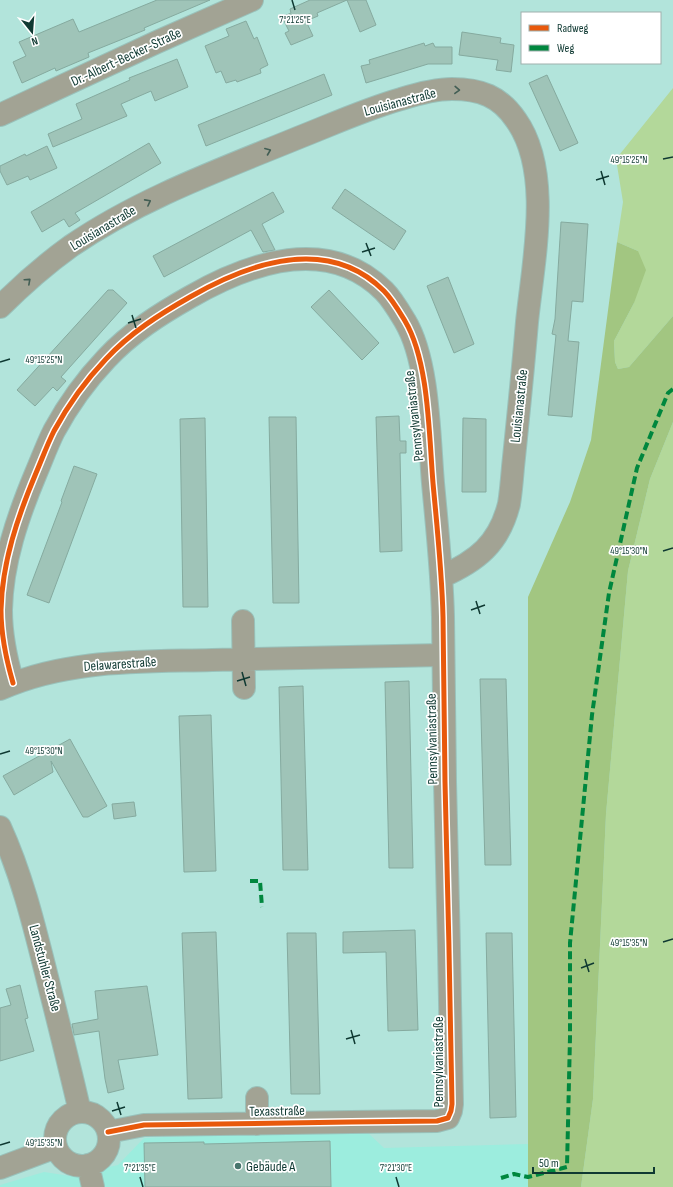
<svg xmlns="http://www.w3.org/2000/svg" width="673" height="1187" font-family="'Sofia Sans Condensed',sans-serif">
<rect width="100%" height="100%" fill="#b2e4db"/>
<path fill="#9cedde" d="M367 1132 384 1148 529 1144 528 1187H0V1185L44 1172 70 1176 118 1165 144 1138 251 1133Z"/>
<path fill="#b3d89a" d="M673 88V316L629 367 618 369 615 362 614 341 634 303 638 251 617 242 623 202 616 159Z
M673 422V1187H581L593 1099 606 814 628 571 650 479Z"/>
<path fill="#a2c681" d="M617 242 638 251 646 270 634 303 614 341 615 362 618 369 629 367 673 316V422L650 479 628 571 606 814 593 1099 581 1187H528V597L570 502 591 440Z"/>
<path fill="#9fc4b8" stroke="#85aa9f" d="M157 0H210L144 28 145 30 88 53 89 57 56 71 55 68 22 83 13 62 26 56 19 42 73 19 79 32Z
M310 0H347L317 13 318 16 306 21 313 36 291 45 285 33 289 31 282 17 291 13 290 9Z
M347 0H366L376 25 360 32Z
M246 21 254 39 257 37 268 65 260 69 261 73 237 82 236 80 226 83 221 71 216 73 205 46 229 36 226 29Z
M462 32 501 38 500 43 514 45 511 72 496 70 498 60 459 55Z
M424 43 425 46 433 43 435 47H452V64H428L366 83 361 66 370 64 369 60Z
M177 59 188 87 155 101 151 91 121 104 127 116 53 147 48 134 82 119 76 104 130 80 129 78Z
M324 74 332 95 206 146 198 125Z
M547 75 578 143 560 151 529 83Z
M149 143 161 163 75 213 80 220 69 227 64 219 42 232 31 212Z
M47 146 57 168 30 180 28 176 7 185 0 171V166L25 154 26 156Z
M345 189 406 231 394 250 332 208Z
M273 192 284 212 262 224 275 250 263 252 251 230 164 277 153 256Z
M561 222 588 224 583 302 572 301 568 341 579 342 572 417 548 415 556 335 552 334 555 319Z
M448 277 474 344 454 353 427 286Z
M108 290H113L127 303 61 377 66 381 57 391 53 387 35 406 17 390Z
M329 290 379 343 362 360 311 307Z
M399 416 400 441H406V453H400L402 551 380 552 376 417Z
M269 417H296L299 603H273Z
M205 418 208 607H183L180 419Z
M463 418 486 419V492H462Z
M74 466 97 474 49 603 27 595 62 502 61 501Z
M480 679H506L511 865H485Z
M409 681 413 868H389L385 682Z
M303 686 308 870H283L279 687Z
M211 715 216 871 184 872 179 716Z
M70 739 107 806 88 817H83L51 761 53 772 14 795 3 776Z
M134 802 136 816 114 819 112 804Z
M415 930 418 1030 388 1031 386 952 343 953V932Z
M216 932 222 1098 188 1099 182 933Z
M287 933H316L320 1094H291Z
M486 933H512L516 1117 490 1118Z
M20 985 28 1018 25 1019 34 1051 0 1061V1008L11 1005 6 989Z
M147 986 158 1055 118 1060 124 1089 108 1093 105 1079 99 1031 74 1035 72 1024 98 1019 95 991Z
M330 1141 331 1187H145L144 1143 204 1142V1144Z"/>
<g fill="none" stroke-linecap="round" stroke-linejoin="round">
<defs>
<path id="minor" d="M0 115 157 42 252 0
M0 307C22 285 46 264 71 246 141 198 222 169 300 137 333 124 366 109 401 99 417 94 435 89 452 89 480 89 500 96 516 120 553 172 533 262 527 322 523 370 518 419 513 467 512 479 511 492 509 504 499 544 477 561 441 577
M243 621 244 688
M13 683C6 659 1 635 1 610 2 562 18 516 36 473 42 459 47 445 54 431 67 407 87 379 106 359 130 333 160 314 190 297 249 263 328 235 384 291 392 299 399 311 405 321 429 361 429 436 433 483 437 527 442 572 443 617 444 672 444 727 445 782 448 889 450 997 452 1104L451 1111 448 1118 437 1121 351 1122 144 1125 108 1132
M0 689C67 659 140 662 212 660 289 658 366 656 442 655
M0 827C21 873 33 921 45 969 57 1017 69 1064 80 1112
M257 1098V1124
M55 1139a27 27 0 1 1 54 0a27 27 0 1 1-54 0Z
M88 1165 93 1187
M0 1168 56 1147"/>
</defs>
<use href="#minor" stroke="#99c1ba" stroke-width="24"/>
<use href="#minor" stroke="#a2a394" stroke-width="22"/>
<path stroke="#00873e" stroke-width="4" stroke-dasharray="8 4" stroke-linecap="butt" d="M250 881H260L262 907
M501 1178 514 1174 528 1177 567 1167 570 1037V943L592 715 609 593 637 468 668 393 673 389"/>
<defs>
<path id="cycleway" d="M13 683C6 659 1 635 1 610 2 562 18 516 36 473 42 459 47 445 54 431 67 407 87 379 106 359 130 333 160 314 190 297 249 263 328 235 384 291 392 299 399 311 405 321 429 361 429 436 433 483 437 527 442 572 443 617 444 672 444 727 445 782 448 889 450 997 452 1104L451 1111 448 1118 437 1121 351 1122 144 1125 108 1132"/>
</defs>
<use href="#cycleway" stroke="#fff" stroke-width="8"/>
<use href="#cycleway" stroke="#e8590c" stroke-width="5"/>
</g>
<defs><path id="oneway-chevron" d="M-2-3.5L2.5 0L-2 3.5" fill="none" stroke-width="1.6" stroke-linecap="round" stroke-linejoin="round"/></defs>
<g stroke="#425e54">
<use href="#oneway-chevron" transform="translate(457 90) rotate(2)"/>
<use href="#oneway-chevron" transform="translate(268 151) rotate(-22)"/>
<use href="#oneway-chevron" transform="translate(148 202) rotate(-28)"/>
<use href="#oneway-chevron" transform="translate(28 281) rotate(-42)"/>
</g>
<path fill="none" stroke="#0f3932" stroke-width="1.5" d="M292 0 295 10M663 159 673 157M601 171 605 185M596 180 609 176M366 243 371 256M362 252 375 248M132 315 136 328M128 323 141 319M0 362 10 359M663 551 673 548M476 601 480 614M471 610 485 605M242 672 246 686M237 681 250 677M0 754 10 751M663 942 673 939M585 959 589 972M581 968 594 963M351 1030 355 1044M346 1039 360 1035M117 1102 121 1115M112 1111 125 1107M0 1145 10 1142M140 1177 143 1187M396 1177 399 1187"/>
<circle fill="#48756d" stroke="#fff" stroke-width="1.5" cx="238" cy="1166" r="4"/>
<g text-anchor="middle" dominant-baseline="central" stroke-width="3.5" stroke-linejoin="round" paint-order="stroke">
<g font-size="14" fill="#0f3932" stroke="#fff">
<text transform="translate(126 57) rotate(-25)">Dr.-Albert-Becker-Straße</text>
<text transform="translate(400 102) rotate(-15)">Louisianastraße</text>
<text transform="translate(103 228) rotate(-31)">Louisianastraße</text>
<text transform="translate(519 406) rotate(-84)">Louisianastraße</text>
<text transform="translate(414 416) rotate(-96)">Pennsylvaniastraße</text>
<text transform="translate(120 664) rotate(-4)">Delawarestraße</text>
<text transform="translate(432 739) rotate(-91)">Pennsylvaniastraße</text>
<text transform="translate(45 968) rotate(75)">Landstuhler Straße</text>
<text transform="translate(438 1062) rotate(-90)">Pennsylvaniastraße</text>
<text transform="translate(277 1111) rotate(-1)">Texasstraße</text>
</g>
<g font-size="14" fill="#0f3932" stroke="#fff" text-anchor="start">
<text x="246" y="1166">Gebäude A</text>
</g>
</g>
<g font-size="10" text-anchor="middle" fill="#0f3932" stroke="#fff" stroke-width="3.5" stroke-linejoin="round" paint-order="stroke">
<text x="295" y="23">7°21'25"E</text>
<text x="629" y="163">49°15'25"N</text>
<text x="44" y="363">49°15'25"N</text>
<text x="629" y="554">49°15'30"N</text>
<text x="44" y="754">49°15'30"N</text>
<text x="629" y="946">49°15'35"N</text>
<text x="44" y="1146">49°15'35"N</text>
<text x="140" y="1171">7°21'35"E</text>
<text x="396" y="1171">7°21'30"E</text>
</g>
<rect x="521" y="12" width="140" height="52" fill="#ffffff" stroke="#9fb0ad"/>
<rect x="529" y="25" width="20" height="6" fill="#e8590c" stroke="#9fb0ad"/>
<text x="557" y="32" font-size="12" fill="#0f3932">Radweg</text>
<rect x="529" y="45" width="20" height="6" fill="#00873e" stroke="#9fb0ad"/>
<text x="557" y="52" font-size="12" fill="#0f3932">Weg</text>
<g transform="translate(32 32) rotate(163)" stroke="#ffffff" stroke-width="3" paint-order="stroke">
<path d="M0-3L7 15L0 10L-7 15Z" fill="#0f3932"/>
<text y="-6" font-size="11" font-weight="bold" text-anchor="middle" fill="#0f3932">N</text>
</g>
<path d="M533 1167v6h121v-6" fill="none" stroke="#0f3932" stroke-width="2"/>
<text x="539" y="1167" font-size="12" fill="#0f3932" stroke="#ffffff" stroke-width="3" paint-order="stroke">50 m</text>
</svg>
